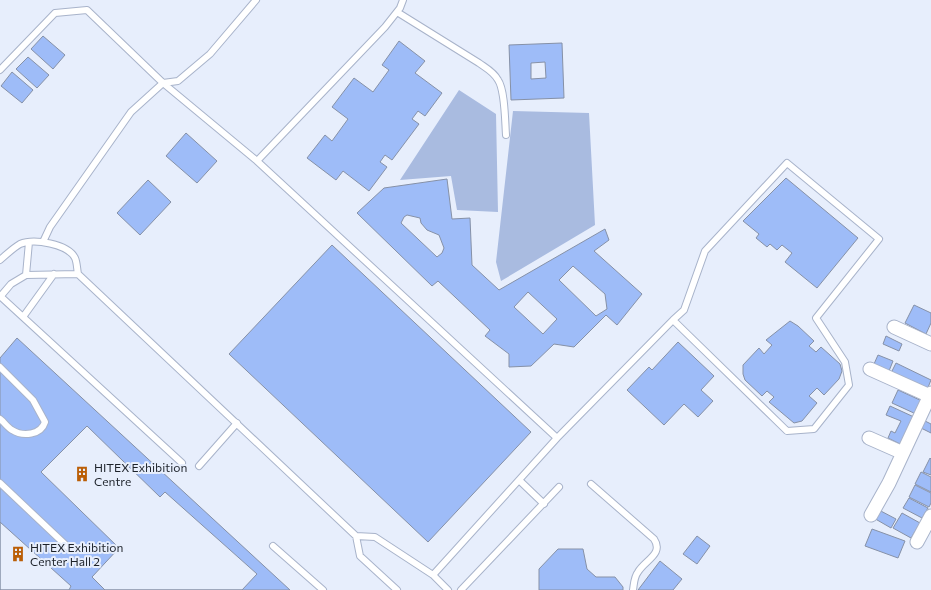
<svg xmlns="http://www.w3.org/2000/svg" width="931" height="590" font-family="Commissioner,sans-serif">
<rect width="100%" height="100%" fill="#e7eefc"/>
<path fill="#a9bbe0" d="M459 90 496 114 498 212 457 210 451 176 400 180Z
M513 111 589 113 595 225 501 281 496 262Z"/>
<path fill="#9ebcf8" stroke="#8691a7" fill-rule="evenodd" d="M43 36 65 55 53 69 31 49Z
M399 41 425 61 415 73 442 93 425 116 418 111 412 119 419 124 392 160 385 155 380 162 387 167 369 191 343 171 336 180 307 158 325 135 332 141 348 119 332 107 354 78 373 92 389 70 382 65Z
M562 43 564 98 511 100 509 45ZM545 62 546 78 531 79V63Z
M28 57 49 75 37 88 16 69Z
M12 72 33 90 22 103 1 86Z
M186 133 217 161 197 183 166 156Z
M786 178 858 238 817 288 785 262 792 253 782 245 777 250 770 244 767 247 756 238 759 234 743 221Z
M447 179 452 219 470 218 472 265 499 290 605 229 609 240 594 251 642 294 617 325 606 315 574 347 554 344 531 366 509 367V354L485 336 490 330 438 281 432 286 357 213 384 188ZM407 215 420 218 421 223 427 230 439 235 444 248 442 253 437 257 401 223 404 217ZM573 266 605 294 607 309 596 316 559 280ZM528 292 557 319 543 334 514 307Z
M148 180 171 202 140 235 117 213Z
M332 245 531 432 428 542 229 354Z
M914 305 931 313V323L926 334 905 323Z
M790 321 798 326 814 341 809 346 816 352 821 347 840 364 842 371 839 379 824 395 817 388 809 396 817 403 802 421 794 423 769 402 774 397 767 391 762 396 745 380 743 374V365L759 348 764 354 772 345 766 340Z
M886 336 902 344 899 351 883 344Z
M17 338 290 590H0V358Z
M678 342 714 376 701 390 713 401 698 417 684 404 664 425 627 390 649 367 652 370Z
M878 355 893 361 889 371 874 364Z
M896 363 931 380 927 390 891 373Z
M898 390 922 401 916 414 892 403Z
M890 406 914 417 902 445 888 438 891 431 895 433 901 421 886 415Z
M923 420 931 424V433L919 427Z
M87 426 160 497 165 492 257 574 242 590H105L92 577 119 548 41 472Z
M930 458 931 459V475L923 472Z
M921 472 931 477V492L915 484Z
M915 485 931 493V503L929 507 909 497Z
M909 498 928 508 922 518 903 508Z
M877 509 896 519 891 528 872 517Z
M902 513 920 523 911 538 893 528Z
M0 522 71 586 69 590H0Z
M872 529 905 541 898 558 865 546Z
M697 536 710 546 697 564 683 554Z
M558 549H583L587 569 596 577H615L623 587V590H539V569Z
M660 561 682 579 673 590H638Z"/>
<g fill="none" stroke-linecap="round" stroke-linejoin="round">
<defs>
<path id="service" d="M397 12 479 63C486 68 494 72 498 80 505 90 505 121 506 135
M0 70 55 13 87 10 163 83 257 161 557 438 433 575
M257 161 385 27 400 8 403 0
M43 242 50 227 131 112 163 83 178 81 210 54 256 0
M0 260C6 255 13 248 20 244 34 238 68 244 75 258 77 262 77 269 78 274L356 536 360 556 397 590
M26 275 29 242
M0 296 182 463
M0 297 11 284 26 275 78 274
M23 317 54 274
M0 367 33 400 45 422C41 435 23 437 12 430 8 428 4 422 0 419
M557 438 673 320 684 310 705 251 787 163 879 239 816 318 845 362 849 385 814 429 787 431 673 320
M199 466 237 423
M519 480 544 504
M0 483 71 550
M591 484 654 539C664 554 645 560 638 572 634 577 634 584 633 590
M356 536 375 537 433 575 448 590
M273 546 323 590
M461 590 559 487"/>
<path id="minor" d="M894 327 931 344
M870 369 930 396
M869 438 903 453
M871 515 889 483 931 393
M917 542 931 516"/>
</defs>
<use href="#service" stroke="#a8b3ca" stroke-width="8"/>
<use href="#minor" stroke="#a8b3ca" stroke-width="15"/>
<use href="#service" stroke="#fff" stroke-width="6"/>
<use href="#minor" stroke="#fff" stroke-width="13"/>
</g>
<defs>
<symbol id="building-bare" viewBox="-9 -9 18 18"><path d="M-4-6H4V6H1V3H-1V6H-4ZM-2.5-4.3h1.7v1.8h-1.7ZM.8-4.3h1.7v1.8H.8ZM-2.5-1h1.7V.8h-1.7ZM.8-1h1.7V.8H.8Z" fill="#ba5e06" stroke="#e7eefc" stroke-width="2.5" paint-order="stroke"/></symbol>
</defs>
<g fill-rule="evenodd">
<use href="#building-bare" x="71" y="463" width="22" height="22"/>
<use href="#building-bare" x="7" y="543" width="22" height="22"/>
</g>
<g text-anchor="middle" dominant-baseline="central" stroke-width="4" stroke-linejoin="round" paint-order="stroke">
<g font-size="12" fill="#1d222a" stroke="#e7eefc" text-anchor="start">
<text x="94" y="467">HITEX Exhibition<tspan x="94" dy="14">Centre</tspan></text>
<text x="30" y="547">HITEX Exhibition<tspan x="30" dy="14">Center Hall 2</tspan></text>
</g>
</g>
</svg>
